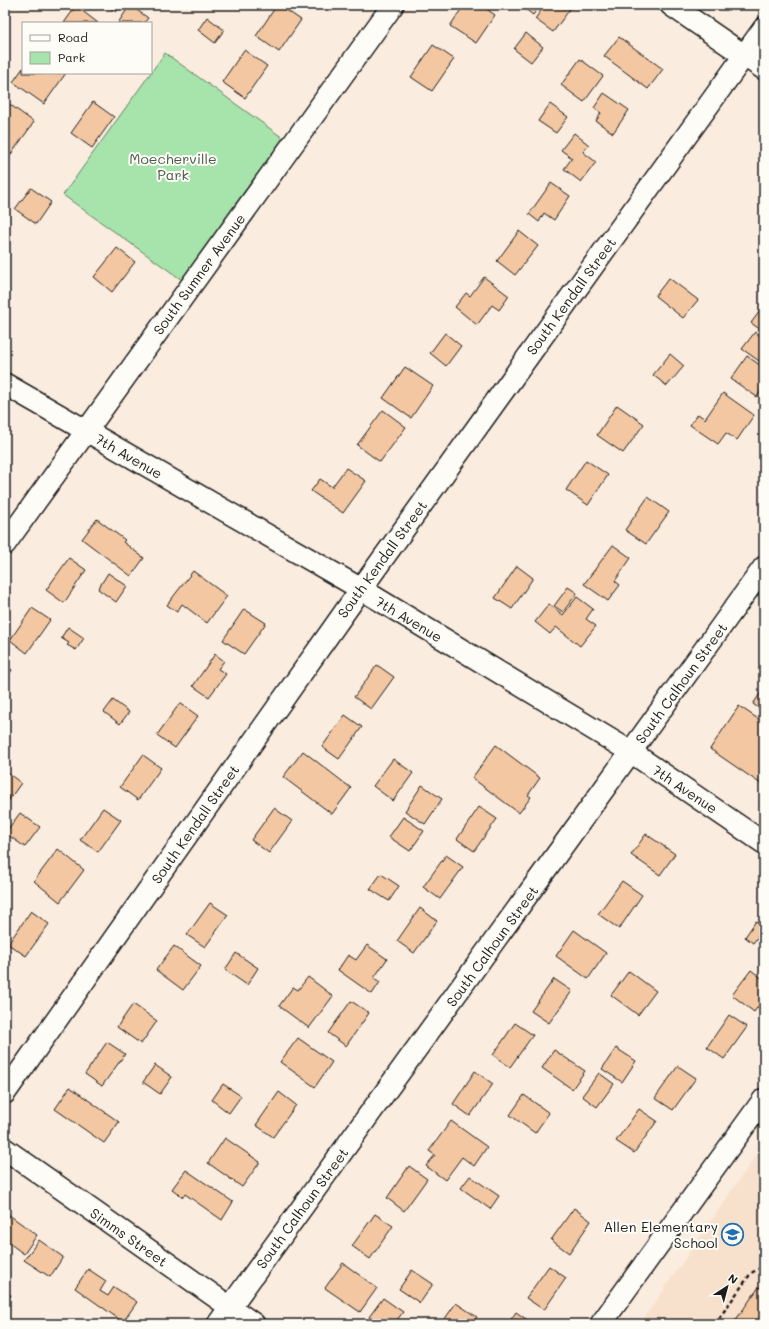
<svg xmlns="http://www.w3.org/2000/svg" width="769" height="1329" font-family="Mali,sans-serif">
<rect width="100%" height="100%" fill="#faecde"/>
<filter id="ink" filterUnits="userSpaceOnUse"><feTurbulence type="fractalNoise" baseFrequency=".025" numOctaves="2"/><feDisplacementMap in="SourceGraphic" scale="8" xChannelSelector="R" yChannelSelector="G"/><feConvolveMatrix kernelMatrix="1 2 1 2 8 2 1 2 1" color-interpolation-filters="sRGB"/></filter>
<g filter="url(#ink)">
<path fill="#f8e1cc" d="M764 1144V1324H640Z"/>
<path fill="#a6e4ab" stroke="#618064" d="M165 53 283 138 182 280 63 195Z"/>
<path fill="#f3c7a2" stroke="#1c1c1c" d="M106 5H121L116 12Z
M130 5 148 18 144 23H118Z
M277 5H279L301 20 279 52 256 36Z
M464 5H481L495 15 476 43 450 26Z
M520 5H540L533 15Z
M545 5H564L570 9 553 32 535 19Z
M76 6 98 23H64Z
M207 17 224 30 215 43 198 30Z
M526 33 543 47 531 62 514 49Z
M619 37 663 69 648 89 604 56Z
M433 45 454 59 432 91 411 77Z
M244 50 267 66 245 98 222 82Z
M580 59 603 76 584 102 561 85Z
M23 68V73H66L44 104 13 82Z
M604 93 629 110 613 133 596 121 601 113 594 108Z
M5 101 34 122 9 157 5 154Z
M93 102 114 117 92 148 71 133Z
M550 104 568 117 556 133 538 121Z
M574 133 589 145 583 152 596 162 581 182 564 169 572 158 561 150Z
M551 183 570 196 554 220 544 213 539 222 529 214Z
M31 188 51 202 36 224 15 209Z
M519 231 538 246 515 275 497 261Z
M117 248 135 262 112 292 94 277Z
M484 277 509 296 499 310 492 305 477 325 455 307 466 293 470 296Z
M669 278 698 300 683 318 655 296Z
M763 307 764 308V332L751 323Z
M755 332 764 339V361L762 363 742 349Z
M445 333 461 346 446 366 430 353Z
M670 354 684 366 667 386 653 375Z
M747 356 764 368V386L757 397 731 379Z
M405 367 433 386 411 418 383 398Z
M723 393 754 415 737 440 726 433 718 444 690 425 698 414 705 419Z
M617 405 644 424 623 453 597 435Z
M383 410 406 427 380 462 357 445Z
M586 460 608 475 588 505 566 490Z
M346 468 366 481 343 513 311 491 320 479 332 487Z
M648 497 669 512 646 544 625 530Z
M97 519 125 540 123 542 144 558 131 576 82 539Z
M613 545 631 558 615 581 620 585 608 601 584 584Z
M69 558 86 570 64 603 46 590Z
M517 566 533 578 512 609 495 598Z
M193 571 227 596 207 623 182 604 177 612 167 605Z
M108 573 127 586 116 602 98 589Z
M568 587 577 593 563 612 554 606Z
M577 597 593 609 586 619 596 626 580 646 556 627 550 634 535 622 549 604 563 615Z
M32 608 50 620 27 653 10 640Z
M244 609 266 623 244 654 223 640Z
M68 627 84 638 76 650 67 645 69 643 61 638Z
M215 654 224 661 218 669 226 674 209 697 193 686Z
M5 665 12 670 5 680Z
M377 665 394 677 371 709 354 697Z
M764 688V712L753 704Z
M113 700 129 712 120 724 104 712Z
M180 703 198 716 175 748 157 735Z
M739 706 764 723V779L761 784 710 749Z
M345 715 362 727 339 759 322 747Z
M496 745 540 778 528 795 531 797 519 813 472 778Z
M303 751 351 788 332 814 283 777Z
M143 755 161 768 138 800 120 787Z
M393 759 413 773 393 801 373 786Z
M5 771 21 783 9 800 5 797Z
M422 785 442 799 425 824 405 811Z
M479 807 497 819 474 851 457 839Z
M103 808 121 820 98 852 80 840Z
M274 808 292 821 269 853 251 840Z
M20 813 40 827 25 847 5 833Z
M403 817 424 831 410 851 389 837Z
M646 834 675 854 660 875 631 855Z
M58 849 84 870 60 902 34 881Z
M446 855 463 867 440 899 423 887Z
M381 874 399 886 389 901 370 889Z
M622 881 642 895 619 929 598 914Z
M210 903 228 915 205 947 187 935Z
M420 908 437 921 414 953 397 941Z
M31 911 49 924 26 956 8 944Z
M756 921 764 927V929L753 943 745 937Z
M574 930 606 953 588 979 556 956Z
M367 945 387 959 374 978 380 982 372 994 338 970 348 955 356 960Z
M174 946 201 966 183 990 156 970Z
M236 953 258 968 247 985 225 970Z
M751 970 764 980V998L754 1012 732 995Z
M5 971 10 974 5 982Z
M629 971 656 991 638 1015 611 995Z
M308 977 333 996 309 1028 279 1006 293 987 298 990Z
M554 979 572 991 549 1023 531 1011Z
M351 1001 369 1013 346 1046 328 1033Z
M133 1004 157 1021 141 1044 117 1027Z
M729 1015 747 1027 724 1059 707 1047Z
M515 1023 533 1035 510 1067 493 1055Z
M298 1038 332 1062 315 1087 280 1062Z
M107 1042 125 1054 102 1086 85 1074Z
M616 1048 636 1061 622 1082 602 1069Z
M554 1050 585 1071 572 1089 542 1068Z
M155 1065 172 1077 160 1094 143 1082Z
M678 1066 696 1078 673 1110 655 1098Z
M475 1071 493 1084 470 1116 453 1104Z
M599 1073 614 1084 597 1107 582 1096Z
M223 1084 241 1096 229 1113 212 1100Z
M70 1087 119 1122 104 1143 55 1109Z
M279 1092 296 1105 273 1137 256 1125Z
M524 1095 549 1113 535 1133 510 1115Z
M639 1109 657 1121 634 1153 616 1141Z
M451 1121 487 1147 474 1166 462 1157 445 1180 426 1166 435 1155 429 1151Z
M225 1138 260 1162 242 1187 208 1163Z
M409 1166 427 1179 404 1211 387 1198Z
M186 1170 233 1202 222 1220 185 1194 183 1197 172 1189Z
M470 1176 499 1196 490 1209 461 1188Z
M574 1208 591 1221 569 1253 551 1240Z
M5 1212 37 1235 24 1254 5 1240Z
M375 1214 393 1226 370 1259 352 1246Z
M39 1240 63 1257 50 1277 24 1260Z
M343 1263 377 1288 360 1312 325 1288Z
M549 1266 566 1278 544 1310 526 1298Z
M88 1269 106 1281 100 1291 108 1296 114 1287 137 1302 123 1322 75 1288Z
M412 1270 433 1284 420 1303 399 1289Z
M759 1287 764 1290V1324H740L735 1321Z
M5 1291 11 1295 5 1304Z
M383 1298 403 1312 394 1324H378L369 1317Z
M456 1303 477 1317 472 1324H450L444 1320Z
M516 1312 533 1324H508Z
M57 1320 62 1324H54Z"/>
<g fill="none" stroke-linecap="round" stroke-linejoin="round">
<defs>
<path id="minor" d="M671 5 764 69
M5 384 361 589 631 752 764 843
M5 544 393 5
M5 1093 361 589 764 28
M5 1149 254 1324
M218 1324 764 567
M601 1324 764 1099"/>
</defs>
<use href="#minor" stroke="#1c1c1c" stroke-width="24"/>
<path stroke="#1c1c1c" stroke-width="2.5" stroke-dasharray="4 3" stroke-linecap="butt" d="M715 1324 751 1273 764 1266"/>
<use href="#minor" stroke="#fdfcf7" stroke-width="21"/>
</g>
</g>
<defs>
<symbol id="school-ring" viewBox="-11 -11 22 22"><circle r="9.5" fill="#fdfcf7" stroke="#1f6fb2" stroke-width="1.5"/><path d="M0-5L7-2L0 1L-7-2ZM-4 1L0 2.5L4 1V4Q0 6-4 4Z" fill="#1f6fb2"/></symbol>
</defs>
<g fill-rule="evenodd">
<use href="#school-ring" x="720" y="1222" width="25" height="25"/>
</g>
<g text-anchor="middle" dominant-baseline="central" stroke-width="4" stroke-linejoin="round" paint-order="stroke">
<g font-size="14" fill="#455847" stroke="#fdfcf7">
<text x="173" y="158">Moecherville<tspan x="173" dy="16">Park</tspan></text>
</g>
<g font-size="14" fill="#1c1c1c" stroke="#fdfcf7">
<text transform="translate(199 274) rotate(-54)">South Sumner Avenue</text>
<text transform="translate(571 296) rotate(-54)">South Kendall Street</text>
<text transform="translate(129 456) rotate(30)">7th Avenue</text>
<text transform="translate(382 559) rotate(-54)">South Kendall Street</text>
<text transform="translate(409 619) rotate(31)">7th Avenue</text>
<text transform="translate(681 683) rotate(-54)">South Calhoun Street</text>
<text transform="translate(685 789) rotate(34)">7th Avenue</text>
<text transform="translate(195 824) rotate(-55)">South Kendall Street</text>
<text transform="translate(492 946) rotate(-54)">South Calhoun Street</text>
<text transform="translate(302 1208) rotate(-54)">South Calhoun Street</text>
<text transform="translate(129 1237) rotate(35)">Simms Street</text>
</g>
<g font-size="14" fill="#1c1c1c" stroke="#fdfcf7" text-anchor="end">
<text x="718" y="1226">Allen Elementary<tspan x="718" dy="16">School</tspan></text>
</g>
</g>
<rect width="769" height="1329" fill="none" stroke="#fdfcf7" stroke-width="20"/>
<rect x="10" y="10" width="749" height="1309" fill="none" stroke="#1c1c1c" stroke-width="1.5" filter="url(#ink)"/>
<rect x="22" y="22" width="130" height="52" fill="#fdfcf7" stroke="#a3a29f"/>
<rect x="30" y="35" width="20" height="6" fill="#fdfcf7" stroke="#a3a29f"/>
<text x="58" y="42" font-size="12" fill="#1c1c1c">Road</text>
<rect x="30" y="52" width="20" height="12" fill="#a6e4ab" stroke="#a3a29f"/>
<text x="58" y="62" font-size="12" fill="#1c1c1c">Park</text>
<g transform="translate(727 1287) rotate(36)" stroke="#fdfcf7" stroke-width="3" paint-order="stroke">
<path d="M0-3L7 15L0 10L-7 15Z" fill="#1c1c1c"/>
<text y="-6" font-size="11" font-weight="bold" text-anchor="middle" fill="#1c1c1c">N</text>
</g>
</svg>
